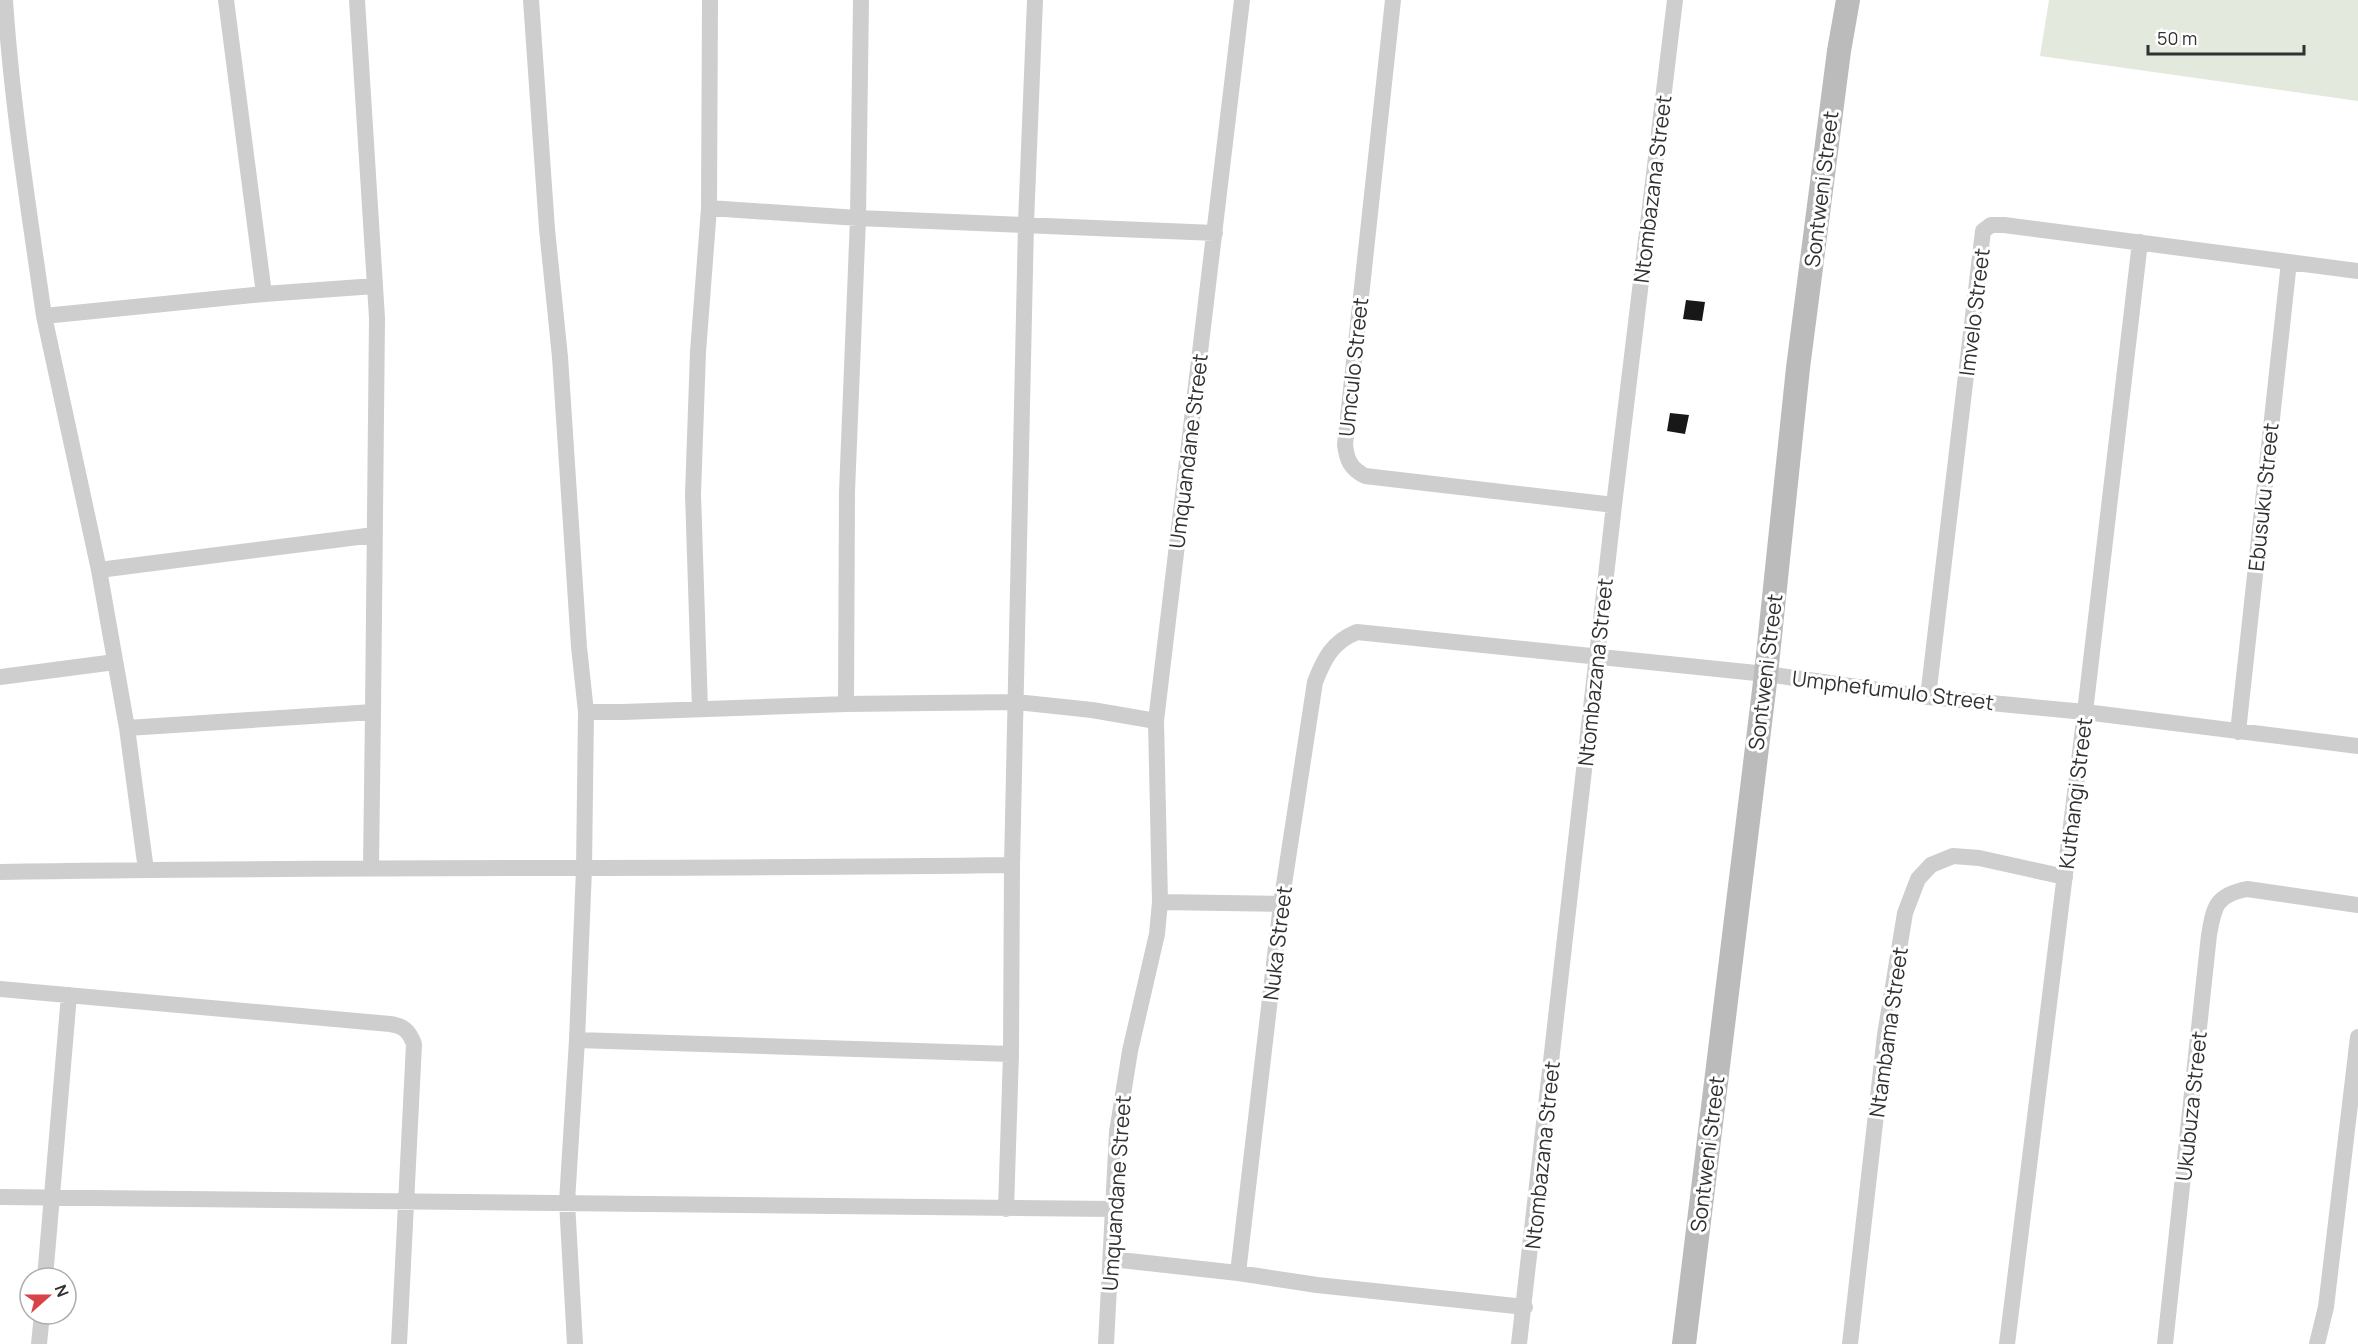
<svg xmlns="http://www.w3.org/2000/svg" width="2358" height="1344" font-family="Manrope,sans-serif">
<rect width="100%" height="100%" fill="#fff"/>
<path fill="#e3e9dd" d="M2049 0H2358V101L2040 56Z"/>
<path fill="#181818" d="M1686 300 1705 302 1702 321 1683 319Z
M1670 413 1689 415 1685 434 1667 431Z"/>
<g fill="none" stroke-linecap="round" stroke-linejoin="round">
<path stroke="#cecece" stroke-width="16" d="M5 0C12 106 29 211 44 316
M357 0 377 318 373 712
M531 0 547 229 560 357 579 647 586 712 584 869 577 1040
M710 0 709 208 858 218 1215 233
M1242 0 1156 721 1160 902 1281 904
M1393 0 1345 445C1347 460 1350 468 1365 476L1614 505
M264 294 375 286
M99 570 374 535
M0 677 115 662
M1928 697 1983 231 1991 225H2004L2358 271
M846 704 847 492 858 218 861 0
M700 709 693 494 698 352 709 208
M586 712H623L846 704 1016 702 1092 710 1156 721
M127 728 99 570 44 316 264 294 226 0
M2238 732 2289 262
M146 870 127 728 373 712 371 868
M0 872C337 866 675 870 1012 865L1026 223 1035 0
M0 989 390 1024C404 1026 409 1031 414 1044L399 1344
M1011 1054 1012 865
M0 1197 1113 1209
M1111 1259 1238 1273 1317 1285 1525 1307
M1238 1273 1281 904 1315 682C1324 659 1332 642 1357 632L1766 674 1928 697 2085 712 2358 746
M45 1278 69 995
M39 1344 42 1314
M575 1344 567 1202 577 1040 1011 1054 1006 1209
M1106 1344 1117 1132 1130 1051 1157 934 1160 902
M1519 1344 1614 505 1675 0
M1850 1344 1885 1035 1905 913 1918 879 1931 865 1953 856 1979 858 2065 877
M2007 1344 2085 712 2140 242
M2165 1344 2209 935C2214 906 2216 895 2247 889L2358 905
M2317 1344 2326 1307 2358 1037"/>
<path stroke="#bbb" stroke-width="24" d="M1684 1344 1766 674 1798 368 1839 51 1848 0"/>
</g>
<g text-anchor="middle" dominant-baseline="central" stroke-width="6" stroke-linejoin="round" paint-order="stroke">
<g font-size="21" fill="#313131" stroke="#fff">
<text transform="translate(1652 189) rotate(-83)">Ntombazana Street</text>
<text transform="translate(1821 189) rotate(-83)">Sontweni Street</text>
<text transform="translate(1974 312) rotate(-83)">Imvelo Street</text>
<text transform="translate(1353 367) rotate(-84)">Umculo Street</text>
<text transform="translate(1188 451) rotate(-83)">Umquandane Street</text>
<text transform="translate(2263 497) rotate(-84)">Ebusuku Street</text>
<text transform="translate(1595 672) rotate(-84)">Ntombazana Street</text>
<text transform="translate(1765 672) rotate(-83)">Sontweni Street</text>
<text transform="translate(1893 690) rotate(7)">Umphefumulo Street</text>
<text transform="translate(2075 793) rotate(-83)">Kuthangi Street</text>
<text transform="translate(1277 943) rotate(-83)">Nuka Street</text>
<text transform="translate(1888 1032) rotate(-82)">Ntambama Street</text>
<text transform="translate(2191 1106) rotate(-84)">Ukubuza Street</text>
<text transform="translate(1707 1154) rotate(-83)">Sontweni Street</text>
<text transform="translate(1542 1155) rotate(-84)">Ntombazana Street</text>
<text transform="translate(1116 1193) rotate(-86)">Umquandane Street</text>
</g>
</g>
<g transform="translate(48 1296) rotate(69)"><circle r="28" fill="#ffffff" stroke="#adadad" stroke-width="1.5"/>
<path d="M0-4.5L10 22L0 15L-10 22Z" fill="#d84347"/>
<text y="-9" font-size="16" font-weight="bold" text-anchor="middle" fill="#313131">N</text>
</g>
<path d="M2148 45v9h156v-9" fill="none" stroke="#313131" stroke-width="3"/>
<text x="2157" y="45" font-size="18" fill="#313131" stroke="#ffffff" stroke-width="4.5" paint-order="stroke">50 m</text>
</svg>
